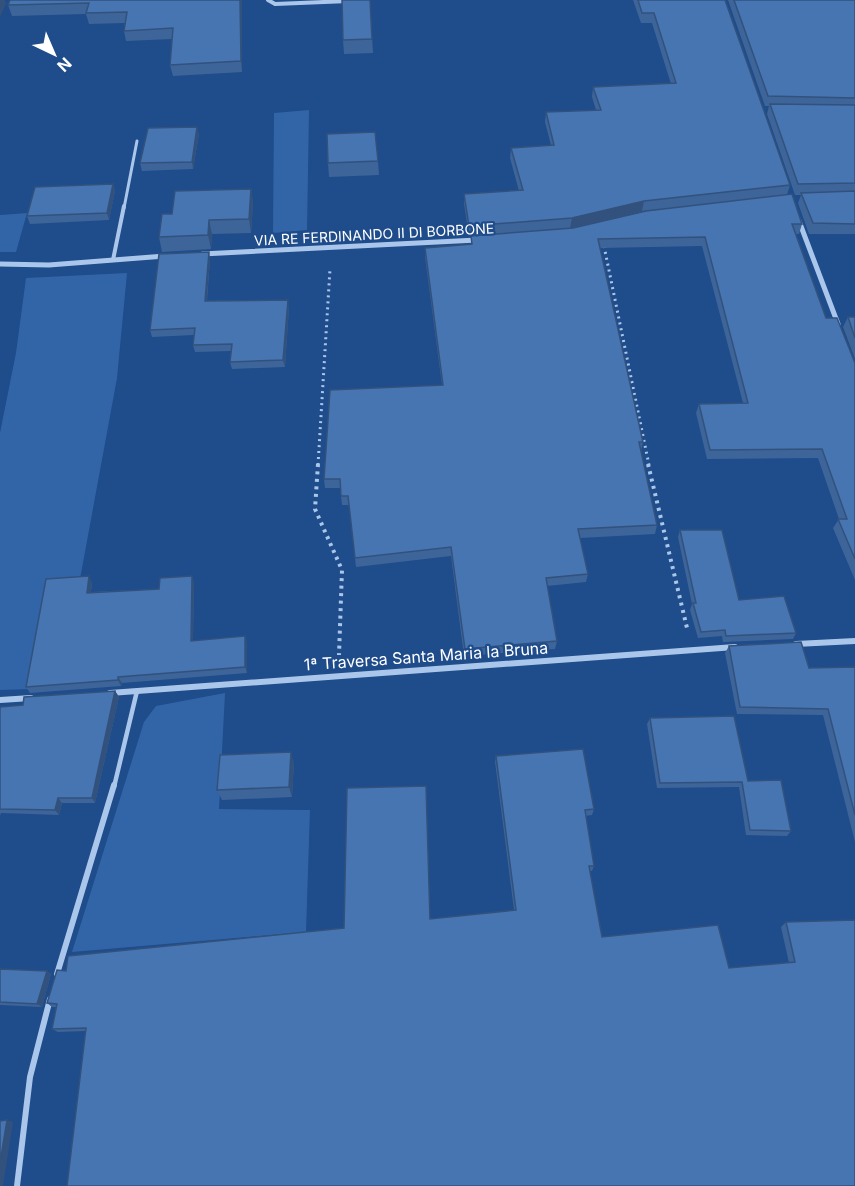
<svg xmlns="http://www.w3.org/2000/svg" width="855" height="1186" font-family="Inter,sans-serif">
<rect width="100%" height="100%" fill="#1f4c8a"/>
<path fill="#3265a8" d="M309 110 307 230 273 233 274 113Z
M27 213 16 252H0V215Z
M127 273 117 378 80 579 31 689 0 690V433L16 353 26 278Z
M225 693 219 809 310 810 306 932 72 952 144 722 156 706Z"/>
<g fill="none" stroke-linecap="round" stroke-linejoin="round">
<path stroke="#aac7eb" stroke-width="3" stroke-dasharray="2 4" stroke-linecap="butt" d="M604 246 649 465
M318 465 330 269"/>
<path stroke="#aac7eb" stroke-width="4" stroke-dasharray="3 4.5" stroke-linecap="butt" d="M318 464 315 509 342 570 339 655
M648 464 687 628"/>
<path stroke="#aac7eb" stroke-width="3" d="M124 208 137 141"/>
<path stroke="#aac7eb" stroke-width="4" d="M113 260 124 206"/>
<path stroke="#aac7eb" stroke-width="4.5" d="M114 787 137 691"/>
<path stroke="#aac7eb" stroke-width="6" d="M57 974 114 785
M17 1186 30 1077 50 999"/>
<path stroke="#aac7eb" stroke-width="4" d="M268 0 275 4 349 1"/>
<path stroke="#aac7eb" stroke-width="5" d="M799 221 838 324
M202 254 477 240
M0 264 49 265 165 256"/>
<path stroke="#aac7eb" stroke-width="6" d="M796 644 855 641
M110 693 735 647
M0 700 31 698"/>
</g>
<path fill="#3d6599" d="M10 0H242V72L173 76 170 65 172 39 126 41 124 31 125 23 89 24 86 14 12 16 8 5Z
M370 0 373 53 344 54 343 40Z
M633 0H725L790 185 787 195 802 224 799 234H796L826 318 855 363V580L833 528 839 519 818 458 707 459 696 413 699 404 743 403 702 246 600 248 643 442 641 451 657 525 655 534 580 538 588 574 586 582 547 586 557 641 555 649 464 656 451 556 356 567 349 505H342L340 488H325L324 479 442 385 425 257V248L471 245V236L573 228 701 205 642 211 570 228 469 236 464 204V194L519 191 510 158 511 148 551 145 545 122 546 112 596 110 592 97 593 87 671 84 652 23H641Z
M728 0H855V234H809L798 203 801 195H795L767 114 769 106H765Z
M199 134 193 169 142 171 140 163Z
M378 161 379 175 329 177 328 163Z
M113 184 115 191 109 220 30 224 27 216Z
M251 189 253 203 251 233 212 234 211 249 162 252 159 237 172 214Z
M210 259 207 301 289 307 285 367 232 369 230 362 231 351 195 352 193 345 194 335 152 337 150 330Z
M848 317H855V359L843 327Z
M680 530 739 600 796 633 793 639 723 642 722 636 698 638 690 610 692 604 678 537Z
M92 582 91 592 159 589 194 582 193 640 247 642V673L122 683 121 686 30 693 26 687Z
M729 646 809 668 855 667V842L823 715 737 714 725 653Z
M115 691 119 697 95 803H62L59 815 1 813 0 816V707L23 705Z
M650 718 748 781 791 831 787 836 746 835 739 787 657 788 647 724Z
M496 756 594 809 592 815 585 816 594 866 592 871H590L602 937 729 968 789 963 781 927 786 922 855 1186 86 1031 58 1032 52 1029 56 1007H52L47 1003 66 971 430 919 514 910 495 762Z
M294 762 292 797 222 800 217 790Z
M0 969 47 971 51 974 42 1007 0 1005Z"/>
<path fill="#32527d" d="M0 0H5L6 4 0 17Z
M240 0H242V72L241 61Z
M197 127 199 134 193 169 192 162Z
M113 184 115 191 109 220 107 213Z
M251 189 253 203 251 233 249 219Z
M644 201 642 211 570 228 572 218Z
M209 220 212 234 211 249 208 235Z
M209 252 210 259 206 309 205 301Z
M288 300 289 307 285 367 283 360Z
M89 576 92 582 90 599 87 593Z
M192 576 194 582 193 647 191 641Z
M245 636 247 642V673L245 667Z
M118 677 122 683 121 686 118 680Z
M115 691 119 697 95 803 92 798Z
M291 752 294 762 292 797 289 787Z
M58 798 62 803 59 815 55 810Z
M47 971 51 974 42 1007 37 1004Z
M7 1120 13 1122 3 1186H0V1163Z"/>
<path fill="#4775b2" stroke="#32527d" stroke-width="1.5" d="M10 0H240L241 61 170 65 173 28 124 31 127 12 86 13 89 3 8 5Z
M342 0H370L372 39 343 40Z
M638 0H725L790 185 644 201 572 218 469 226 464 194 523 190 511 148 554 145 546 112 601 110 593 87 676 83 654 13H642Z
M734 0H855V98L768 96Z
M770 104 855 105V183L798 184Z
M197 127 192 162 140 163 148 128Z
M375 132 378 161 328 163 327 134Z
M113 184 107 213 27 216 35 187Z
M251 189 249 219 209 220 208 235 159 237 162 214H172L175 191Z
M855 191V224L813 223 801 193Z
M792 194 802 224H792L826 318H837L855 363V559L838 519H847L822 449 710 450 699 404 748 403 705 237 598 239 643 442H639L657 525 578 529 588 574 546 578 557 641 465 649 451 547 355 558 348 496H341L340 479H324L330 390 443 385 425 248 472 244 471 236 573 228 646 211Z
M209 252 205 301 288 300 283 360 230 362 232 344 193 345 195 328 150 330 159 254Z
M848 317H855V338Z
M680 530H722L739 600 784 596 796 633 726 636 725 630 701 632 693 603H696Z
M89 576 87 593 159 589 160 578 192 576 191 641 245 636V667L118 677V680L26 687 46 579Z
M801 642 809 668 855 667V815L828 709 740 707 729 646Z
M115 691 92 798H58L55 810 0 809V707L23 705 24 697Z
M734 716 748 781 781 780 791 831 750 830 742 782 660 783 650 718Z
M583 749 594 809 585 810 594 866H589L602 937 718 925 729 968 795 962 786 922 855 920V1186H67L86 1028 52 1029 57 1004 47 1003 57 970 66 971 68 956 344 928 347 788 426 786 430 919 516 910 496 756Z
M291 752 289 787 217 790 220 755Z
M0 969 47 971 37 1004 0 1002Z
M7 1120 0 1163V1121Z"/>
<g text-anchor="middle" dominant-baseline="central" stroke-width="4.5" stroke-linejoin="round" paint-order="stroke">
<g font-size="14" fill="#fff" stroke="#1f4c8a">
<text transform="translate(374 234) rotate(-3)">VIA RE FERDINANDO II DI BORBONE</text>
</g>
<g font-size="16" fill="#fff" stroke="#1f4c8a">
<text transform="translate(426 656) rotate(-4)">1ª Traversa Santa Maria la Bruna</text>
</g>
</g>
<g transform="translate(54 54) rotate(136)" stroke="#1f4c8a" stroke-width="4.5" paint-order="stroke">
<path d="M0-4.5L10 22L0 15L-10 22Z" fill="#ffffff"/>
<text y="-9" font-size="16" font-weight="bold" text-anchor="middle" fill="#ffffff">N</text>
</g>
</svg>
